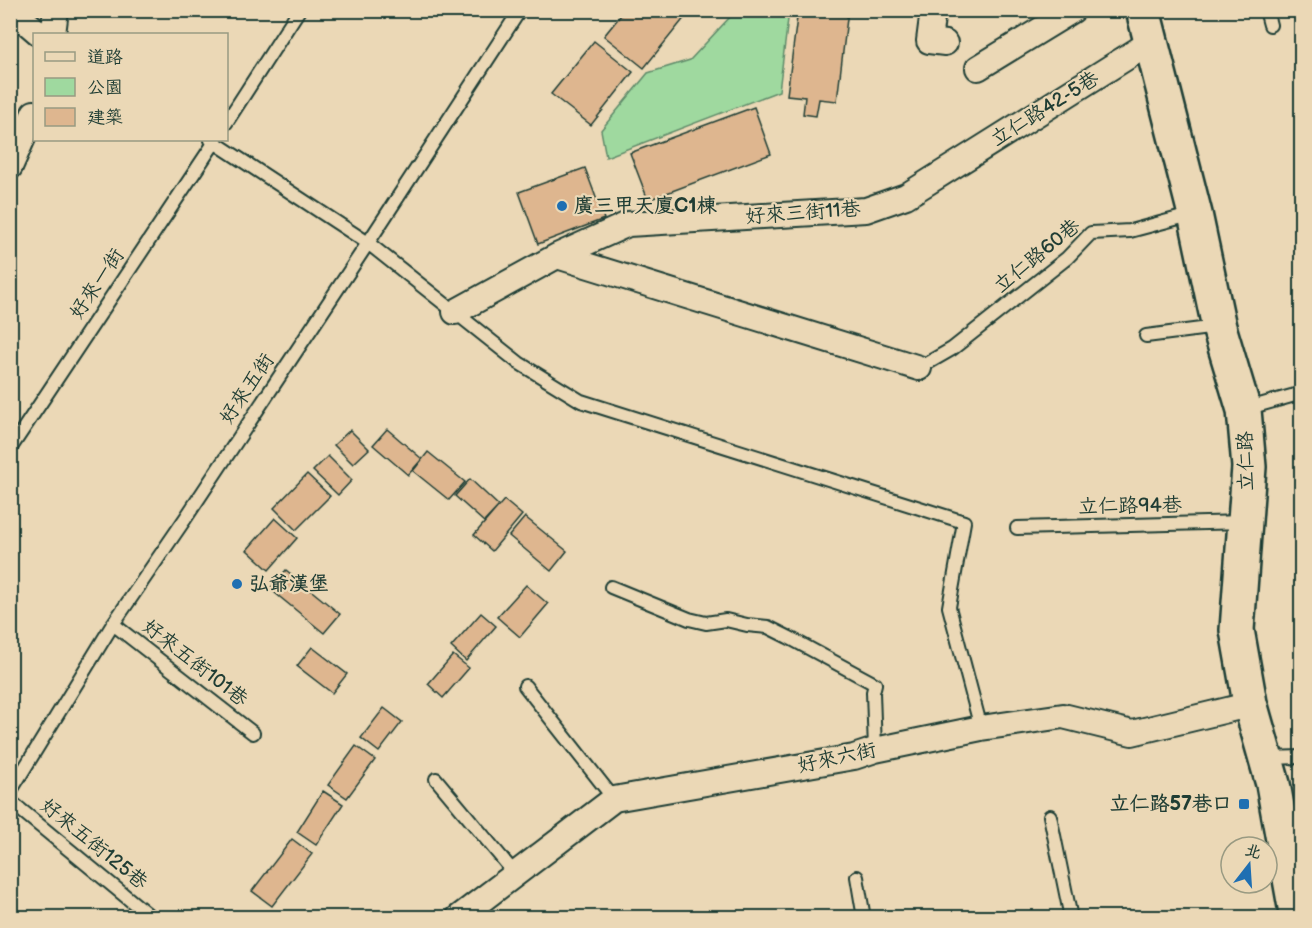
<svg xmlns="http://www.w3.org/2000/svg" width="1312" height="928" font-family="'Balsamiq Sans','LXGW WenKai TC',sans-serif">
<rect width="100%" height="100%" fill="#ebd8b6"/>
<filter id="ink" filterUnits="userSpaceOnUse"><feTurbulence type="fractalNoise" baseFrequency=".0167" numOctaves="2"/><feDisplacementMap in="SourceGraphic" scale="12" xChannelSelector="R" yChannelSelector="G"/><feConvolveMatrix kernelMatrix="1 2 1 2 8 2 1 2 1" color-interpolation-filters="sRGB"/></filter>
<g filter="url(#ink)">
<path fill="#9fd99f" stroke="#5f8b6a" stroke-width="1.5" d="M733 10 789 11 779 91 606 157 601 130 648 73 690 60 730 17Z"/>
<path fill="#deb68f" stroke="#1f3d34" stroke-width="1.5" d="M625 10H690V11L644 68 604 36Z
M798 10H848L837 101 819 99 816 116 803 114 805 97 787 95Z
M594 41 633 72 591 125 551 94Z
M754 107 771 154 648 200 630 153Z
M585 168 604 219 538 244 519 192Z
M387 429 422 459 408 475 373 445Z
M350 430 369 449 353 464 334 445Z
M428 452 465 482 449 500 413 471Z
M328 456 352 480 338 495 313 471Z
M307 474 330 496 296 530 274 508Z
M470 479 499 506 484 522 455 496Z
M504 500 522 515 492 551 474 535Z
M525 517 567 551 551 571 509 536Z
M275 518 297 538 269 570 247 550Z
M286 570 340 614 324 633 270 589Z
M526 585 548 604 520 637 497 617Z
M481 613 496 626 466 661 451 647Z
M312 647 347 674 332 693 297 666Z
M453 655 469 668 443 698 428 684Z
M384 708 402 722 379 752 361 738Z
M356 746 375 760 347 798 328 785Z
M323 791 343 804 316 845 297 832Z
M292 839 312 854 272 906 252 891Z"/>
<g fill="none" stroke-linecap="round" stroke-linejoin="round">
<defs>
<path id="lane" d="M1266 10 1270 25
M226 123 299 10
M211 140 368 243 519 363 581 401 964 522 949 607 981 728
M1146 336 1217 327
M919 368 952 349 1067 258 1091 233 1130 231 1194 214
M1245 409 1302 393
M10 449 216 140
M1017 528 1244 522
M611 587 689 619 706 623 726 620 747 625 768 627 788 637 875 684 873 692 875 750
M113 624 253 733
M525 686 614 799
M1267 758 1302 757
M436 779 516 875
M10 792 113 624 185 519 368 243 520 10
M10 801 152 918
M1050 816 1071 918
M857 877 864 918"/>
<path id="street" d="M12 10 40 34
M933 10 929 41 945 43
M53 34 56 10
M978 68 1073 10
M10 167 34 113
M557 256 919 368
M455 312 557 256 628 224 866 210 906 196 1151 42
M458 918 614 799 854 757 875 750 981 728 1063 716 1132 733 1244 706 1250 703"/>
<path id="secondary" d="M1143 10 1195 214 1219 327 1244 410 1249 467 1237 630 1250 703 1273 784 1297 918"/>
</defs>
<use href="#lane" stroke="#1f3d34" stroke-width="16"/>
<use href="#street" stroke="#1f3d34" stroke-width="28"/>
<use href="#secondary" stroke="#1f3d34" stroke-width="38"/>
<use href="#lane" stroke="#ebd8b6" stroke-width="12"/>
<use href="#street" stroke="#ebd8b6" stroke-width="24"/>
<use href="#secondary" stroke="#ebd8b6" stroke-width="33"/>
</g>
</g>
<g fill="#1f6fb2" stroke="#ebd8b6" stroke-width="2">
<circle cx="562" cy="206" r="6"/>
<circle cx="237" cy="584" r="6"/>
<rect x="1238" y="798" width="12" height="12" rx="3"/>
</g>
<g text-anchor="middle" dominant-baseline="central" stroke-width="4.5" stroke-linejoin="round" paint-order="stroke">
<g font-size="20" fill="#1f3d34" stroke="#ebd8b6">
<text transform="translate(1045 109) rotate(-32)">立仁路42-5巷</text>
<text transform="translate(803 213) rotate(-4)">好來三街11巷</text>
<text transform="translate(1037 256) rotate(-39)">立仁路60巷</text>
<text transform="translate(97 284) rotate(-56)">好來一街</text>
<text transform="translate(247 389) rotate(-56)">好來五街</text>
<text transform="translate(1246 461) rotate(-91)">立仁路</text>
<text transform="translate(1130 506) rotate(-1)">立仁路94巷</text>
<text transform="translate(195 663) rotate(38)">好來五街101巷</text>
<text transform="translate(837 758) rotate(-12)">好來六街</text>
<text transform="translate(94 844) rotate(39)">好來五街125巷</text>
</g>
<g font-size="20" font-weight="bold" fill="#1f3d34" stroke="#ebd8b6" text-anchor="start">
<text x="574" y="206">廣三甲天廈C1棟</text>
<text x="249" y="584">弘爺漢堡</text>
<text x="1232" y="804" text-anchor="end">立仁路57巷口</text>
</g>
</g>
<rect width="1312" height="928" fill="none" stroke="#ebd8b6" stroke-width="36"/>
<rect x="18" y="18" width="1276" height="892" fill="none" stroke="#1f3d34" stroke-width="2" filter="url(#ink)"/>
<rect x="33" y="33" width="195" height="108" fill="#ebd8b6" stroke="#999a82" stroke-width="1.5"/>
<rect x="45" y="52" width="30" height="9" fill="#ebd8b6" stroke="#999a82" stroke-width="1.5"/>
<text x="87" y="63" font-size="18" fill="#1f3d34">道路</text>
<rect x="45" y="78" width="30" height="18" fill="#9fd99f" stroke="#999a82" stroke-width="1.5"/>
<text x="87" y="93" font-size="18" fill="#1f3d34">公園</text>
<rect x="45" y="108" width="30" height="18" fill="#deb68f" stroke="#999a82" stroke-width="1.5"/>
<text x="87" y="123" font-size="18" fill="#1f3d34">建築</text>
<g transform="translate(1249 865) rotate(17)"><circle r="28" fill="#ebd8b6" stroke="#999a82" stroke-width="1.5"/>
<path d="M0-4.5L10 22L0 15L-10 22Z" fill="#1f6fb2"/>
<text y="-9" font-size="16" font-weight="bold" text-anchor="middle" fill="#1f3d34">北</text>
</g>
</svg>
